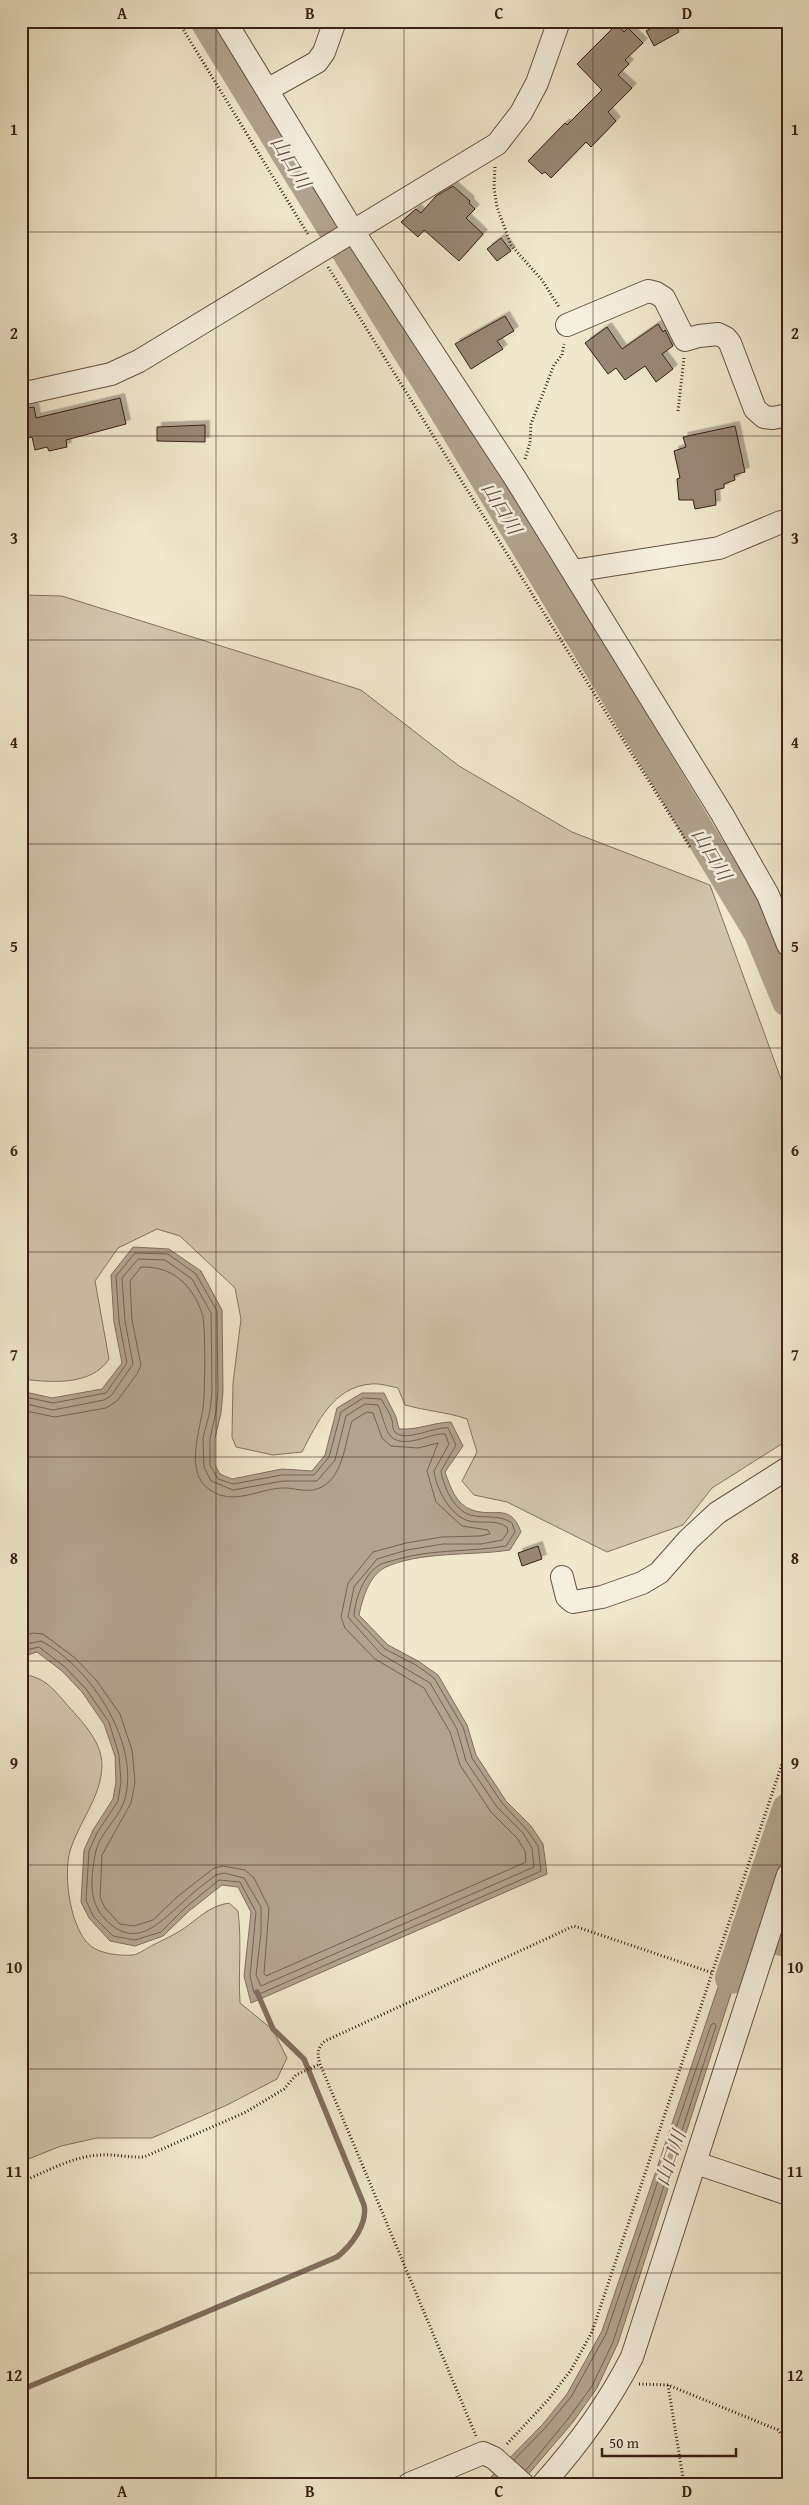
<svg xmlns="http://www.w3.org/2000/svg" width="809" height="2505" font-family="'Gentium Book Plus','Noto Serif JP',serif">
<defs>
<filter id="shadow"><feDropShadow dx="4.5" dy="-4.5" stdDeviation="0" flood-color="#0004"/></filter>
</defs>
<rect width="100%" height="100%" fill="#f0e7cc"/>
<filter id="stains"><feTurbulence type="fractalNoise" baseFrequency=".004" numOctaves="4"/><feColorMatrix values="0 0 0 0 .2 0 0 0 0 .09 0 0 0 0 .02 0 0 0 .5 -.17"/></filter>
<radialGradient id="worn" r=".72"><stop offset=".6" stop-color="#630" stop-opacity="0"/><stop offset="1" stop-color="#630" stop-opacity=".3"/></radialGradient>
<path fill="#d1c5ad" stroke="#847261" d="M21 595 62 596 361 690 459 766 572 832 710 885 788 1098V1440L712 1488 683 1525 607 1552 507 1502 474 1495 462 1481 477 1452 467 1419C447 1412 426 1411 405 1405L398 1388C389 1386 379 1383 371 1384 333 1387 317 1423 302 1452L273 1455 236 1447 232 1437 233 1383 241 1319 235 1288 180 1236 157 1229 118 1248 95 1281 109 1359C91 1387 49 1382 21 1379Z
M21 1674C46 1677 54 1690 69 1707 84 1724 102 1742 102 1766 101 1797 79 1822 70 1851 63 1875 70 1931 92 1947 102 1954 121 1956 133 1955 139 1954 147 1948 153 1945 163 1940 174 1935 183 1929 199 1918 209 1906 229 1903L238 1911C242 1942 238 1972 240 2003L273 2030 287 2058 277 2079 227 2105 152 2138H97L61 2146 21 2162Z"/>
<path fill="#b1a38e" stroke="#816e5e" d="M133 1247 169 1249 201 1271 222 1310 223 1391 221 1413 215 1438V1465L220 1474 232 1479 282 1469 312 1471 325 1455 337 1408 362 1393H384L396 1417 399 1429C420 1430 430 1423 451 1422L463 1446 445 1472C450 1486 456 1505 472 1510 495 1518 510 1502 521 1532L510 1550C472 1556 418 1551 384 1568 369 1576 362 1600 359 1615L388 1645 418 1661 438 1675 467 1725 476 1755 506 1801 531 1826 543 1844 547 1874 251 2003 244 1976 251 1912 238 1887 222 1885 189 1911 163 1936 135 1946 110 1941 89 1918 81 1902 84 1850 93 1830 113 1799 116 1782 115 1756 104 1724 82 1692 62 1671 37 1652 21 1657V1391L52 1398 102 1389 122 1363 114 1322 111 1275Z
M736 1934 749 1938 618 2343 597 2388 573 2422 520 2484H484L543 2424 567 2394 602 2331Z"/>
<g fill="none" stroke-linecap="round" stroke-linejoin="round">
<path stroke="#746152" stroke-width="1" d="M21 1396 53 1403 106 1393 127 1363 119 1321 116 1276 135 1253 168 1254 196 1274 217 1311 218 1391 216 1412 210 1439V1465L218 1479 233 1484 282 1475H314L329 1457 341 1412 363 1398 381 1399C385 1406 390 1413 392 1420 393 1424 392 1429 395 1432 405 1443 435 1426 448 1428L456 1445 441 1471C443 1486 454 1510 470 1515 485 1519 499 1514 512 1523L515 1532 506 1546C470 1552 434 1549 398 1559 393 1561 384 1562 379 1565 364 1575 355 1598 354 1616L385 1649 416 1665 434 1678 463 1727 472 1758 502 1803 527 1830 538 1846 541 1871 257 1995 254 1993 250 1976 256 1912 240 1882 219 1880 186 1907 161 1932 135 1940 113 1936 93 1916 86 1900 89 1851 97 1833 118 1801 121 1782 119 1755 109 1722 86 1689 65 1667 39 1647 21 1651
M21 1403 53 1410 104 1400 111 1396 133 1364 125 1321 122 1278 138 1259 165 1260 192 1279 211 1313 212 1391 210 1411 203 1438 204 1467 211 1481 233 1490 283 1481H317L335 1460 346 1416 365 1404 378 1405C382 1414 385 1428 389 1434 401 1452 431 1432 445 1434L449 1444 434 1471C436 1488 450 1516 469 1521 481 1524 496 1519 507 1527L508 1532 502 1540 481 1544H443L407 1550 377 1559 354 1587 348 1617 381 1654 430 1683 457 1729 466 1761 497 1807 523 1833 532 1848 534 1867 261 1986 256 1975 261 1933V1907L244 1878 224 1873 216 1875C204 1884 192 1893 181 1904 157 1925 135 1950 105 1919 88 1901 91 1878 95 1855 98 1834 117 1821 124 1802 142 1745 91 1667 41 1641L21 1645
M21 1410 55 1417 106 1408 117 1401 137 1374 141 1365 132 1320 130 1281 141 1267C173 1266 192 1285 202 1313 206 1323 205 1395 203 1408 200 1431 184 1473 210 1490 235 1507 260 1487 287 1488 296 1489 308 1492 317 1489 343 1481 345 1442 352 1421L367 1412 373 1413 382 1438 391 1446 418 1448 438 1443 427 1471 436 1502 462 1526 488 1530 490 1534 480 1536 442 1537 406 1543 373 1552 348 1583 341 1617 345 1628 375 1659 424 1688 450 1732 460 1765 491 1812 517 1838 525 1851 526 1862 266 1976 264 1973 269 1908 254 1878 245 1870 223 1866 214 1868 177 1897 153 1920 134 1926 120 1924 105 1908 100 1897 102 1855 131 1803 135 1782 132 1750 120 1714 96 1680 75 1658 43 1634 33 1633 21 1637
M514 2460 546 2427 571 2397 606 2334 711 2025 714 2023 716 2026 613 2342 592 2386 568 2419 526 2470"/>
<path stroke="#816e5e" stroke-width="5.5" d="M21 2390 337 2257C351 2246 368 2224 364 2205L304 2059 273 2029 257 1992"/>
<path stroke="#b1a38e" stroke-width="32" d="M206 21 440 402 760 933 788 1001
M747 1929 788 1942
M731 1978 788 1809"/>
</g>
<path fill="#988774" stroke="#381f15" filter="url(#shadow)" d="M665 21H673L679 32 654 46 646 31Z
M617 24 624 32 628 28 643 43 625 60 629 64 618 75 632 88 608 112 616 121 591 147 586 142 551 178 545 172 542 174 528 161 565 123 567 125 602 90 577 64Z
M453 186 470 201 469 203 475 209 466 218 483 234 459 261 424 230 418 237 401 222 416 209 421 213 436 196Z
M501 238 511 251 497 261 487 249Z
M505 316 514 331 497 341 503 349 471 369 455 344Z
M658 324 663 332 665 330 673 346 662 354 673 369 656 382 645 366 625 380 616 368 608 374 585 343 607 327 622 349Z
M120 398 126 424 66 440 67 447 49 451 47 447 35 450 32 437 21 440V409L34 407 36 418Z
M205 425V442L157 441V427Z
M735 426 745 472 734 475 735 480 724 484V488L715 490 716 505 695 509 693 500H679L677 479 680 478 674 451 686 447 683 437Z
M538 1546 542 1559 522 1566 518 1553Z"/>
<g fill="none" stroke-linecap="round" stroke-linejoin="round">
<defs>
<path id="minor" d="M225 21 353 231 515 478 722 814 768 895 788 945
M267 90 317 62 324 52 335 21
M567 325 648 291 656 293 664 298 685 340 699 336 718 334 726 338 730 343 755 409 764 417 773 418 788 415
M21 394 111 374 139 361 497 144 521 113 537 83 559 21
M573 571 719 548 781 522H788
M562 1577 567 1597 573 1602 602 1597 642 1583 659 1573 688 1540 717 1513 788 1468
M696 2163 788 2194
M409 2484 483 2453 494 2458 523 2484
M543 2484C578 2445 608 2404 632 2357L788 1875"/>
</defs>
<use href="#minor" stroke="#665143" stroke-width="24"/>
<path stroke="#381f15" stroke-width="3" stroke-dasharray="1 2.5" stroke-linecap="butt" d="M178 21 309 236
M495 167 494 188 497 207 511 245 542 280 559 307
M328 267 690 847
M678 411 684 358
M525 459 530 443 531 424 554 365 562 355 564 344
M21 2182C46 2172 75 2155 102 2155 116 2154 129 2158 144 2157L246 2112 284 2089 296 2075 320 2064
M639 2384 668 2385 778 2430 785 2440 788 2454
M668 2385 684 2484
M476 2436 320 2064C317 2054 317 2048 325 2041L574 1926 713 1973
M507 2444 548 2400 571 2370 592 2332 788 1746"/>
<use href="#minor" stroke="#f5efde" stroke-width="22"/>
</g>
<path fill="none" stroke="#381f15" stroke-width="1" stroke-opacity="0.55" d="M216 21V2484M404 21V2484M593 21V2484M21 232H788M21 436H788M21 640H788M21 844H788M21 1048H788M21 1252H788M21 1457H788M21 1661H788M21 1865H788M21 2069H788M21 2273H788"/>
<g text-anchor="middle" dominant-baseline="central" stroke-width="5" stroke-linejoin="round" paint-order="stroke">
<g font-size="19" font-style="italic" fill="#624d3f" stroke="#f5efde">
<text transform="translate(291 162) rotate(59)">山口川</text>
<text transform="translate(502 508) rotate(59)">山口川</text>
<text transform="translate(712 854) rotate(59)">山口川</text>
<text transform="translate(670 2158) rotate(-71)">山口川</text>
</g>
</g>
<rect width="809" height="2505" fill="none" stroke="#f0e7cc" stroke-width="55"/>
<path d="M602 2448v8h134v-8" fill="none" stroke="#381f15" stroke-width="2.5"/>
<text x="609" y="2448" font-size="15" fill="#381f15" stroke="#f5efde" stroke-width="4" paint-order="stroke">50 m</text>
<rect x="28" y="28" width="754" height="2450" fill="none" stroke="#381f15" stroke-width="2"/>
<g font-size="16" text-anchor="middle" font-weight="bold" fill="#381f15">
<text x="122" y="19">A</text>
<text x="310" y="19">B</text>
<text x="499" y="19">C</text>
<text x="687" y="19">D</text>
<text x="14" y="135">1</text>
<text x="795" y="135">1</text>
<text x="14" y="339">2</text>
<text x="795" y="339">2</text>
<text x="14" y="544">3</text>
<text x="795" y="544">3</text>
<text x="14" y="748">4</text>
<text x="795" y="748">4</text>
<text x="14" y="952">5</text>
<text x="795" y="952">5</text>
<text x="14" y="1156">6</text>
<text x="795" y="1156">6</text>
<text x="14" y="1360">7</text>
<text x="795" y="1360">7</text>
<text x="14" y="1564">8</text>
<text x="795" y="1564">8</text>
<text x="14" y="1769">9</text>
<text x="795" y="1769">9</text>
<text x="14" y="1973">10</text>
<text x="795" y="1973">10</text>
<text x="14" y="2177">11</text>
<text x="795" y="2177">11</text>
<text x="14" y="2381">12</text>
<text x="795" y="2381">12</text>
<text x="122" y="2497">A</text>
<text x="310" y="2497">B</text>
<text x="499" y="2497">C</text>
<text x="687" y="2497">D</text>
</g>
<rect width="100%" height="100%" filter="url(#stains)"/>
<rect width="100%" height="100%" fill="url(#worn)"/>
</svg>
